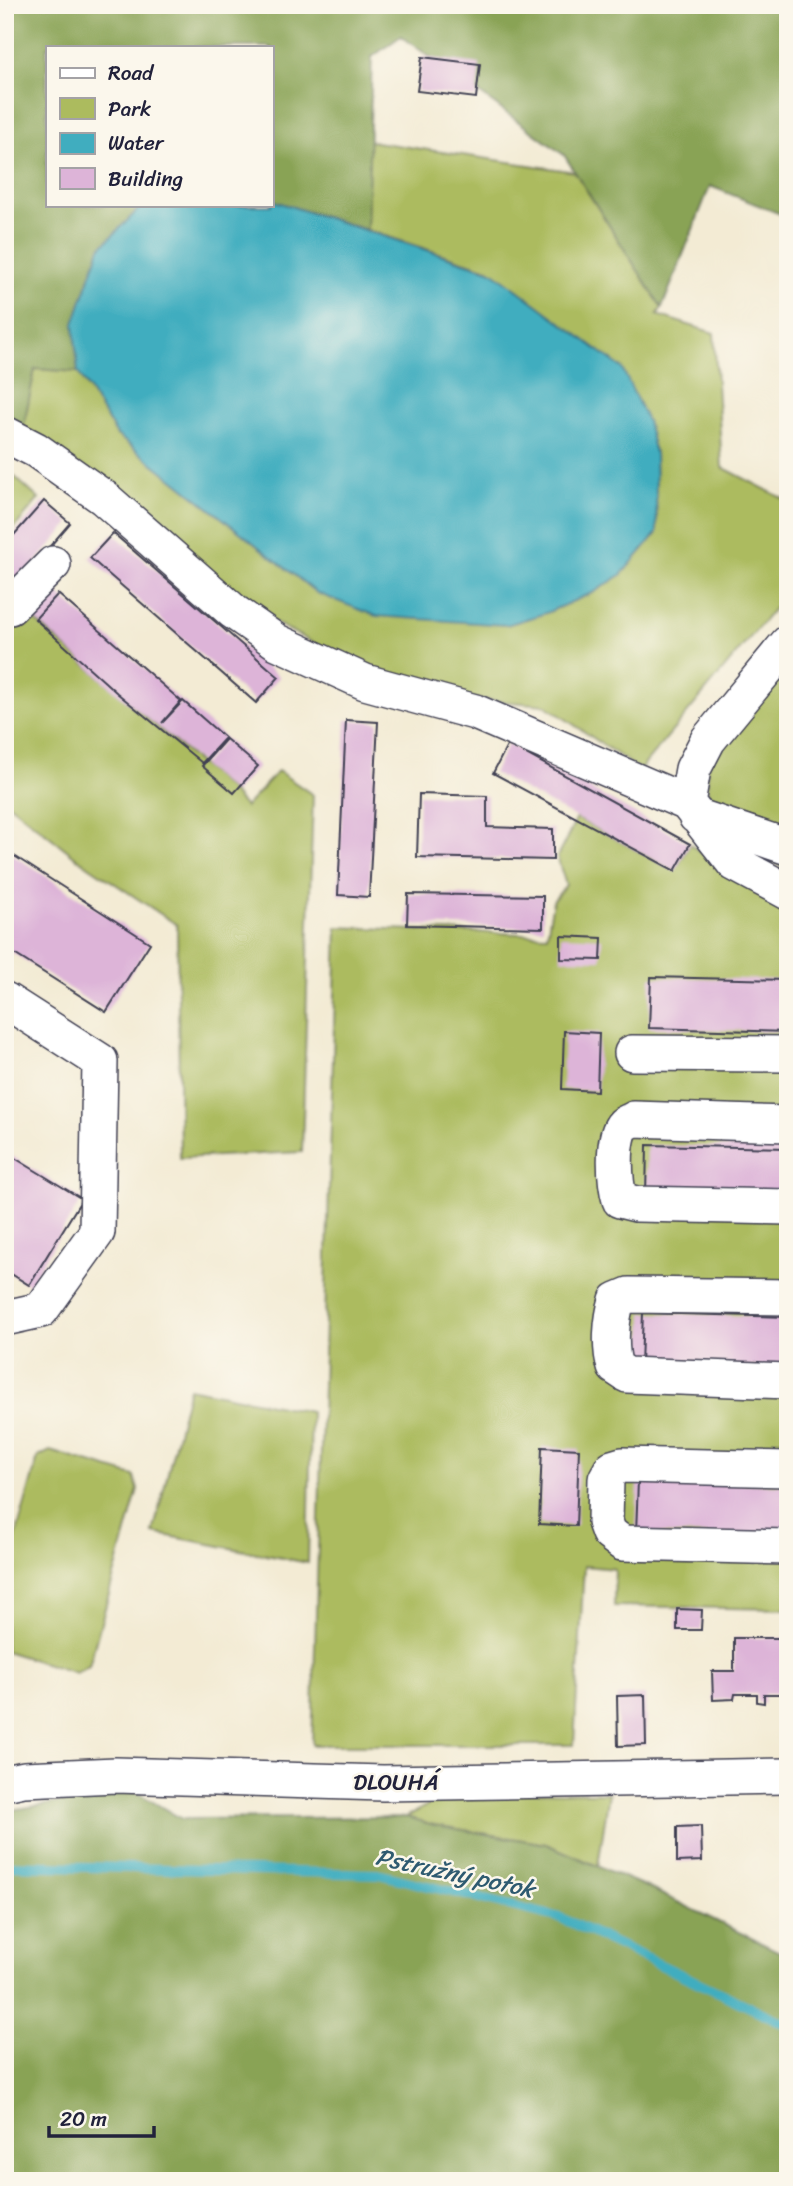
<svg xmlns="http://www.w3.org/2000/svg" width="793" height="2186" font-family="Sriracha,sans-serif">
<rect width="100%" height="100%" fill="#fbf7ec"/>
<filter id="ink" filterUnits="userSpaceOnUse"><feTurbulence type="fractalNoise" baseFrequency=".0143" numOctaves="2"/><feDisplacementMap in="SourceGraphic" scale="14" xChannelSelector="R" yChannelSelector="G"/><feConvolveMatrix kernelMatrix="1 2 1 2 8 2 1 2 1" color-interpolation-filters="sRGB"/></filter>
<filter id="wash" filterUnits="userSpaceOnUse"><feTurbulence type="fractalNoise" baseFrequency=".00686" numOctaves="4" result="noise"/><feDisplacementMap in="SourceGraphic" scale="28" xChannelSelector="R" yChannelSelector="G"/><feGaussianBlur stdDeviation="1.57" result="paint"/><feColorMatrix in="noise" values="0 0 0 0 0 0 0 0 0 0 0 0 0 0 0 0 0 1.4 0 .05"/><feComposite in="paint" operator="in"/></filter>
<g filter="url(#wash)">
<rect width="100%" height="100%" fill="#f3ebd4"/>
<path fill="#acbb5e" stroke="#676e4c" stroke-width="2" d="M369 141 575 172 662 308 657 315 714 333 722 467 788 501V592L640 770 545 705 462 698 339 657 257 613 23 429 35 369 78 372 117 435 317 593 506 625 546 613 594 592 621 575 657 533 655 454 647 421 488 269 367 230Z
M5 468 39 499 5 539Z
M24 611 228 788 245 807 278 771 313 795 302 1152 180 1158 177 925 78 859 5 801V640Z
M788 657V872L718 824 720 808 708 793 707 766Z
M577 818 675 871 690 844 730 875 788 906V1609L614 1606 615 1569 584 1566 574 1745H312L337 927 547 935 553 901 566 885 557 857Z
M189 1388 311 1412 308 1563 153 1533Z
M50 1451 134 1476 138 1489 89 1666 76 1673 5 1651V1575L38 1457Z
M453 1791 609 1793 598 1866 546 1844 434 1825 406 1817Z"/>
<path fill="#89a355" stroke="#566248" stroke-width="2" d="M5 5H788V217L710 186 662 308 564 155 401 36 372 57 367 230 271 200V47H47V205H143L100 248 74 324 78 372 35 369 23 429 5 420Z
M133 1790 182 1819 406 1817 434 1825 546 1844 649 1888 788 1956V2181H5V1811Z"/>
<path fill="#40adbf" stroke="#31687d" stroke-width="2" d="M271 200 492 271 622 368 647 421 655 454 657 533 621 575 594 592 546 613 506 625 376 616 317 593 117 435 78 372 74 324 100 248 143 205H271Z"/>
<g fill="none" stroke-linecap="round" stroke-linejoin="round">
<path stroke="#40adbf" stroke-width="10" d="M5 1865 378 1874 561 1918 788 2025"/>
</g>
<g id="blocks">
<path fill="#ddb4d8" d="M422 57 480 64 476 98 417 91Z
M44 501 70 523 19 582 5 570V545Z
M113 533 279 677 256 703 90 558Z
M58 594 181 701 162 723 183 701 225 738 202 763 117 693 35 619Z
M346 720 378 722 369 897 338 895Z
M226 739 258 766 234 793 202 766Z
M508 744 690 844 675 871 493 773Z
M419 794 487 796V827L553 829V860L417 857Z
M5 850 150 943 106 1012 5 948Z
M408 894 543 896V928L407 925Z
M561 936 602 938 601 960 561 959Z
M651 977 788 980V1032L649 1028Z
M564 1031 599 1033 597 1091 562 1089Z
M647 1145 788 1148V1199L646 1196Z
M5 1152 82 1199 29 1285 5 1270Z
M643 1313 788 1317V1368L641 1364Z
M542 1447 579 1449 576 1526 539 1524Z
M638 1481 788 1485V1537L636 1533Z
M677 1609 702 1610 701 1630H677Z
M734 1638H788V1694H764V1703L757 1702V1694H735L734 1699 713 1700 712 1671H734Z
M645 1695 646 1745 618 1746 617 1696Z
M701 1826 702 1861 677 1862V1827Z"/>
</g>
</g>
<g filter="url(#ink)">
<use href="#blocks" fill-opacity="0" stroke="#414052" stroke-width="2"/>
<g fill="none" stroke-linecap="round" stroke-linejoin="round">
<defs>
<path id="minor" d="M5 434 36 450 104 498 234 612 277 642 365 682 475 712 687 803
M5 607H10L53 564
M788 643 708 740 693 769 687 803 734 863 788 892
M696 816 788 847
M5 1000 100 1061 97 1232 41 1310 5 1318
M632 1053 788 1054
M788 1124 634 1119C633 1120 625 1123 624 1124 611 1137 615 1184 620 1200L636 1204 788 1207
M788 1297 629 1295 617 1300C611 1320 609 1347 615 1367L627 1375 788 1381
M788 1469 622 1465 612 1468 606 1479 605 1522 609 1533 622 1543 788 1547
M5 1783 24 1779 116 1775 383 1783 788 1776"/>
</defs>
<use href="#minor" stroke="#414052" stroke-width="38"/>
<use href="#minor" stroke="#fff" stroke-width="35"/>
</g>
</g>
<g text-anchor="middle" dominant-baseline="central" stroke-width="5" stroke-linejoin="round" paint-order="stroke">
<g font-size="23" fill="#22223b" stroke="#fbf7ec">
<text x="396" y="1782">DLOUHÁ</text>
</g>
<g font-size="24" font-style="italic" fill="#2e5a70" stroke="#fbf7ec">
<text transform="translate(455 1873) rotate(12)">Pstružný potok</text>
</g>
</g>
<rect width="793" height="2186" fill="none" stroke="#fbf7ec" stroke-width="28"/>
<rect x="46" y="46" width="228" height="161" fill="#fbf7ec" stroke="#a4a2a5" stroke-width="2"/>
<rect x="60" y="68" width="35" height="10" fill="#ffffff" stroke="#a4a2a5" stroke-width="2"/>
<text x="108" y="80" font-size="21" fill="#22223b">Road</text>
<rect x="60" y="98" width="35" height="21" fill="#acbb5e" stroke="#a4a2a5" stroke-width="2"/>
<text x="108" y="116" font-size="21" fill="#22223b">Park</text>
<rect x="60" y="133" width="35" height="21" fill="#40adbf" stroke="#a4a2a5" stroke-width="2"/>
<text x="108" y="150" font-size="21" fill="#22223b">Water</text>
<rect x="60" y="168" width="35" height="21" fill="#ddb4d8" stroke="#a4a2a5" stroke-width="2"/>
<text x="108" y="186" font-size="21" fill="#22223b">Building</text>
<path d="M49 2126v10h105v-10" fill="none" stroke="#22223b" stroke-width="3.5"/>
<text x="60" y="2126" font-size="21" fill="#22223b" stroke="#fbf7ec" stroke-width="5" paint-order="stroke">20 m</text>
</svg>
